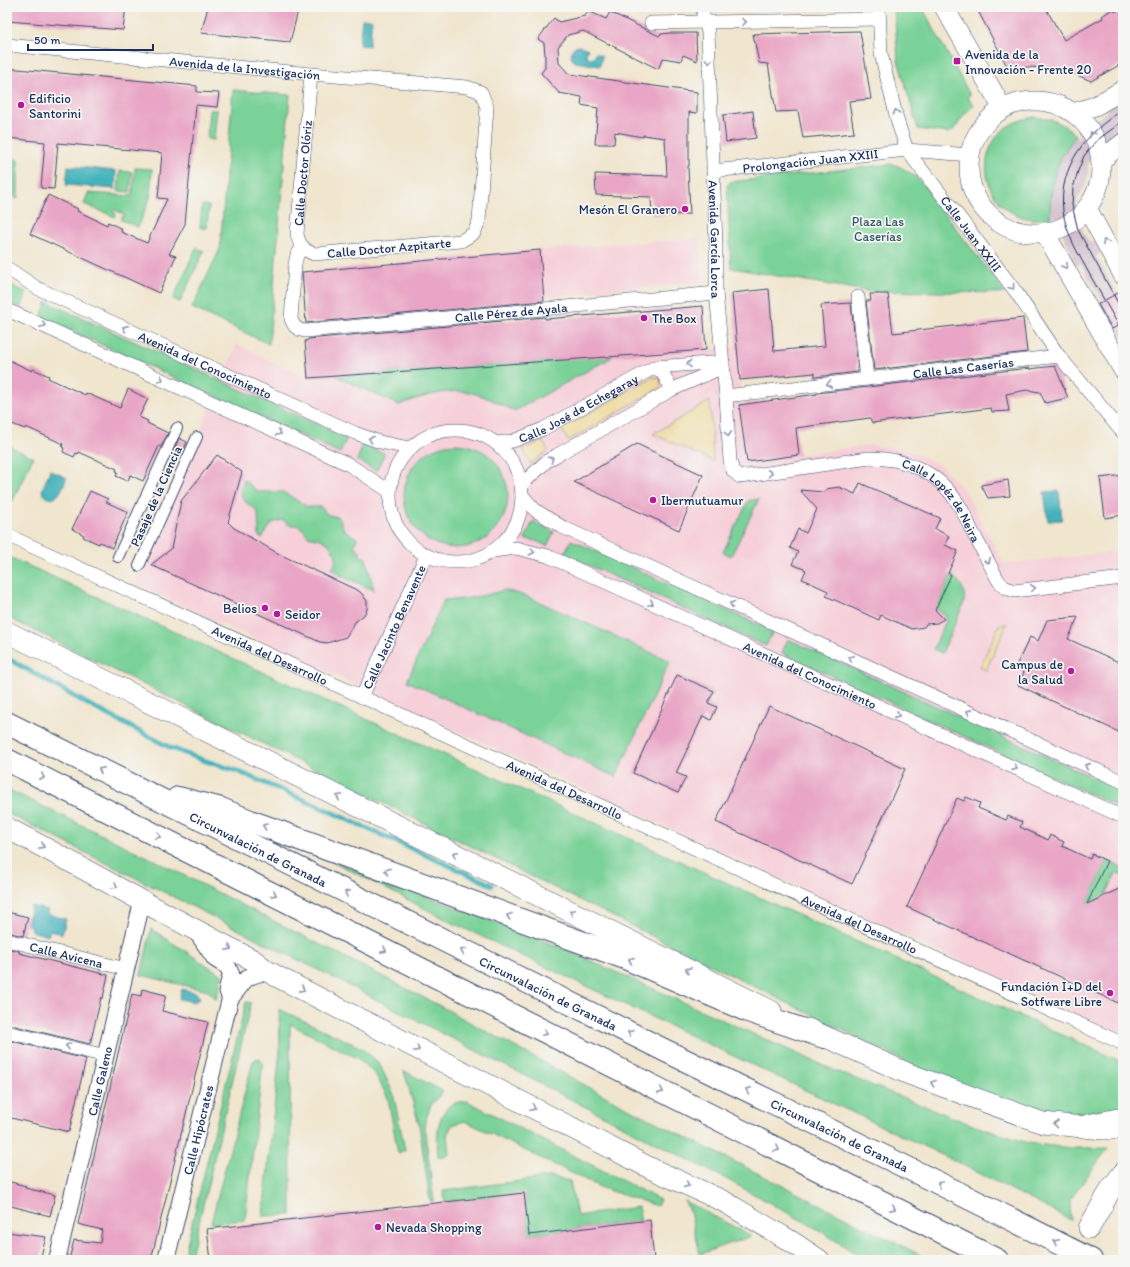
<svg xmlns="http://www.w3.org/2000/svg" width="1130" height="1267" font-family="Itim,sans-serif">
<rect width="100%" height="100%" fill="#f6f6f2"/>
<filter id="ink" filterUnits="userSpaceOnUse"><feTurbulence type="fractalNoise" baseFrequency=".025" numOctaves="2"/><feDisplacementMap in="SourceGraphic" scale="8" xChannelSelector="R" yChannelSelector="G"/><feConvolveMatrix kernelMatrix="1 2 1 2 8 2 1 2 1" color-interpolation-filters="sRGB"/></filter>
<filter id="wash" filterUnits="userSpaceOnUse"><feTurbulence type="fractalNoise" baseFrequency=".012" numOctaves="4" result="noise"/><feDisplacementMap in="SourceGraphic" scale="16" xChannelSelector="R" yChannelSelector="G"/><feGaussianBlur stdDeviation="0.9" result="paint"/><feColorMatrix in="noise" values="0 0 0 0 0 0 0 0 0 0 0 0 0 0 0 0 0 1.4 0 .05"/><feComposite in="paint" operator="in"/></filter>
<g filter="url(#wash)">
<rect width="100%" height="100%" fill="#f0e5cd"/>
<path fill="#f6cfd8" d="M699 238 703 282 306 318 302 272 500 253Z
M703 306 706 350 737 347 740 380 739 405 747 462 870 445 908 450 941 466 965 491 1004 564 1123 551V1035L135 584 237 344 307 378 305 341Z"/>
<path fill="#d1bdca" d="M1123 99V134L1121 135 1119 133 1107 141 1088 163V173L1086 184 1077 200 1078 214 1082 230 1090 243 1096 240 1102 252 1096 256 1123 304V339L1081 264 1074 267 1068 256 1072 254 1060 229 1056 216 1050 218V199L1053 182 1058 166 1065 151 1076 135 1078 138 1089 126 1107 111 1106 108Z"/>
<path fill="#7ad298" stroke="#4a807b" d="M894 7H922L970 95 967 97 974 105 963 116 955 129 948 133 918 129 898 60Z
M233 90 290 95 269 344 192 308 220 249Z
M209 110H217L214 140 207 139Z
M1034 117C1053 119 1062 122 1076 135 1055 163 1050 183 1050 218 1045 218 1038 220 1032 219 988 214 971 160 1003 130 1012 122 1023 119 1034 117Z
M7 159 18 160V198L16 199 7 187Z
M892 164C905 168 913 174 922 183L1005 293 866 291 731 268 727 186 730 182Z
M135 168 152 169 150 198 138 227 121 220 122 217H124L125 215 115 210 113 212 116 214 115 217 84 204 88 193 132 196Z
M120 171 132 172 130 192 118 191Z
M202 205 209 206 207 228H200Z
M196 248 204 251 180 302 173 299Z
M8 282 16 288 27 292 21 307 7 302Z
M47 302 347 438 340 453 41 317Z
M614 356 515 411C500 404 483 394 466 392 445 389 418 398 399 405L336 376Z
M404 496a52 52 0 1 1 104 0a52 52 0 1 1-104 0Z
M7 445 33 457 12 502 7 500Z
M363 445 375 450 385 453 376 471 357 460Z
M244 480 258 492H283L308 507H321L328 515 339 517 344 530 357 538 354 547 361 551 359 555 366 558 374 590 343 577 332 569 335 564 336 555 328 543 321 539 308 536 302 528 296 525H289L283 520 272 523 262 538 259 537 258 513 254 508 244 501 240 493Z
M759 499 731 556 723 552 748 501Z
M533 521 554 532 547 546 536 541 525 539Z
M571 540 773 631 766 646 564 554Z
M7 556 1122 1062 1123 1061V1110L1059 1114 1021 1108 921 1069 7 617Z
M951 575C961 582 966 590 964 603L942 653 933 649 946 621C946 614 942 613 935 609Z
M504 590 526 596 670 661 616 777 407 681 444 600C465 600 484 596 504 590Z
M788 639 1123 791V809L782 653Z
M7 789 156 861 309 939 442 1007 616 1102 930 1260H866L819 1230 728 1180 342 982 7 813Z
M330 860 558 946 838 1072 975 1126 1028 1143 1070 1148H1108L1070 1200 1071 1220 957 1162 455 924Z
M1107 861 1123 868V876L1116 873 1100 908 1081 916Z
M151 929 222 975 216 1000 213 995 208 991 141 975Z
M246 1002 251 1003 190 1260H183Z
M279 1009 360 1047 379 1063 393 1093 405 1150 398 1153 388 1098 377 1077 359 1059 290 1024 291 1215 263 1216 280 1051Z
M257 1058 260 1059 263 1063 245 1220 211 1223 253 1061Z
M404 1071 443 1091 431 1105 424 1125 434 1201H430L419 1124Z
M467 1101 660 1200 657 1206 602 1188 465 1121 452 1125 447 1135 449 1155 438 1157C437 1140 435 1115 452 1104 456 1102 462 1102 467 1101Z
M550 1177 570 1181 577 1216 638 1207 641 1221 529 1235 524 1194 445 1202 443 1191Z
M684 1201 752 1236 700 1254 690 1212Z"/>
<path fill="#eeda9e" stroke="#84847e" d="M652 377H656L661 380V385L658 389 568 441 561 429Z
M710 401 713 461 653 434Z
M542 440 548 451 531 464 522 448 532 446Z
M1007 624 986 670 980 667 999 625Z"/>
<path fill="#42b2bb" stroke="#2e708c" d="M367 18 372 20 369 46 359 45 362 19H365Z
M580 46 588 49 586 54 587 57 593 58 596 53 602 56 600 66 575 62 571 58 572 50 574 47Z
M68 166 116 171 115 189 66 185Z
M50 470 67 478C63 485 59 502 48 498 44 497 43 494 42 490Z
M1059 491 1062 520 1048 521 1044 492Z
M31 906 48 910 47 914 66 919 62 934 50 930 48 936 31 931 32 927 27 925Z
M182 989 197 993V995L199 996 200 999 199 1000H196L195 1002 179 999Z"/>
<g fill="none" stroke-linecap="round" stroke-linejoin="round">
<path stroke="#42b2bb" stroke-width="5" d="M7 658 91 706 171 748 203 760 237 771 320 807 492 885"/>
</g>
<g id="blocks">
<path fill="#e9a5c5" d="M7 7H126L123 30 7 21Z
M208 7H299L290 42 201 33Z
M976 7H1045L1064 40 1103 18 1102 16 1108 12 1114 9 1115 12 1123 7V63L1091 81 1072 73 1054 68 1027 67 1009 70Z
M588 11 606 19 610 12 659 36 661 34 670 33H696L697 61 683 55 681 61 663 58 658 69 583 31 568 35 558 47 559 63 569 74 697 92V113L689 112V166H688L690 214 652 215 651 197 596 195 595 174 667 176 665 138 643 135V137L615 132 614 144H595L598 108 581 105 582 97 559 93 541 73 545 68V55L544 43 538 39 544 31 554 18 559 22 585 16Z
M860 31 871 99 849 101 854 133 803 138 798 111 776 112 768 64 759 63 753 34Z
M7 68 197 86V92L219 93 217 107 196 105 185 224 169 254 176 256 159 293 30 234 48 195 78 209 77 211 107 225 108 222 122 229 121 232 147 243 167 199 158 198 162 153 58 143 54 189 41 188 45 142 7 138Z
M753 111 756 138 726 142 723 115Z
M540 250 544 301 306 323 302 272Z
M769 289 774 351 825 346 821 305 851 303 858 372 815 377V373L740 380 732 293Z
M1123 290V323L1112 329 1098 304Z
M870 294H888L893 333 1023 318 1027 352 874 370 866 301H871Z
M703 306 706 350 308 378 305 341 308 340V339L545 317V319Z
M7 359 32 371 33 369 49 376 48 378 85 395 86 393 120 408 128 389 148 399 139 417 148 421 147 423 168 433 161 447 159 446 143 481 130 475 128 481 116 476 118 472 116 471 117 469 79 452 78 454 76 453 74 457 63 452 64 448 62 447 63 444 26 427 25 429 7 422Z
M1055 366 1068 398 1045 403 1040 392 1027 390 1006 394 1009 411 992 412 991 408 872 423 870 418 796 428 799 455 747 462 739 405 817 394V393L1029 368V369Z
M179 438 187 442 181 456 173 453Z
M637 444 703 475 679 530 574 482Z
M217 455 242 472 228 522 234 528 279 554 359 591 362 594 367 601V609L364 615 355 622 346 637 327 643 320 642 151 565 171 549 181 501Z
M1123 475V515L1105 518 1100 478Z
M1008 480 1010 496 988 498 981 485Z
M860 483 940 518 935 529 949 536 945 545 958 551 948 573 951 575 935 610 944 619 937 623 926 624 924 627 912 629 881 615 879 620 826 596 828 591 802 579 806 570 792 564 798 552 790 548 798 529 806 533 817 509 800 490 824 492 826 489 839 487 855 494Z
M90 491 108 499 106 502 128 512 112 548 100 542 99 544 83 537 84 535 72 529Z
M1078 617 1068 639 1123 664V734L1018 685 1024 672 1015 668 1030 637 1038 641 1047 620Z
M677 675 714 691 708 703 717 707 711 720 703 716 676 773 686 777 678 793 633 773Z
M769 706 905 769 852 884 716 822Z
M966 797 980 803 978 808 1006 820 1008 816 1022 822 1020 827 1048 840 1050 835 1064 842 1062 846 1090 859 1092 854 1107 861 1087 904 1123 887V991L1118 1003 907 907 957 798 964 801Z
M7 912 28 917 23 936 7 932Z
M7 948 19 951V953L108 975 103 998H101L90 1044 7 1024Z
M142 989 166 995 162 1011 208 1022 151 1260H69L74 1240 100 1243 102 1230 78 1224 132 994 141 996Z
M7 1040 86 1059 69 1132 7 1117Z
M7 1181 26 1186 25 1188 55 1195 50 1216 7 1205Z
M524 1193 529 1235 650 1220 654 1260H211L207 1229Z
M7 1232 46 1237 40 1260H13L14 1258 7 1257Z"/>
</g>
</g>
<g filter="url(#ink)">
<use href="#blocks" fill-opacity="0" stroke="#3b4a6f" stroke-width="1"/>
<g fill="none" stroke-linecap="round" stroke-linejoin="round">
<path stroke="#c5c1b7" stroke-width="21" stroke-dasharray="21 10" stroke-linecap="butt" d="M1073 1260 1089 1228"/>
<defs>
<path id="pedestrian" d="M118 557 177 428
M139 566 197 437"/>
<g id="minor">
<path id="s1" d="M703 7V15L708 32 716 244V293L726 396 730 461 733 471 740 477 869 458C905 458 937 471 957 502 963 510 967 520 971 529 980 546 989 563 998 580L1004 587 1014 591 1123 578"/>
<path id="s2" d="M879 7 881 54 898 123 907 150 915 161 953 209 1016 292 1059 356 1123 433"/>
<path d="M651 23 879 19"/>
<path id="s3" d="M7 45 311 74 467 87 481 92 487 107 479 221 474 233 461 241 314 254C303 250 299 244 297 234L311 74"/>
<path id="s4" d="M713 171 907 150 970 155"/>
<path id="s5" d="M303 247 297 255 295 264 291 319C294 327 297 330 306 331L716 293"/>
<path id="s6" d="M7 268 37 288 355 433 380 442 409 448"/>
<path d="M858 297 867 379"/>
<path d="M7 310 30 320 348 464 389 491"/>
<path d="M655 367 664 375 671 390"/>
<path id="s7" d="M726 396 1059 356"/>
<circle cx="456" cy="496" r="66"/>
<path id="s8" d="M497 443 513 441 543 429 655 367 723 362"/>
<path d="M522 484 547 461 557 455 671 390 723 367"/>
<path d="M522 495 535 510 562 527 1123 782"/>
<path id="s9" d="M7 535 1119 1042H1123"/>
<path id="s10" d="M493 551 516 548 548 556 1123 817"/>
<path id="s11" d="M362 697 426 556"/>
<path id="s12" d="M7 940 126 969"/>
<path d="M7 1032 106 1056"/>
</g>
<g id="tertiary">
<path d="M230 999 245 980 251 976 267 971"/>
<path id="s13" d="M57 1260 142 902"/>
<path id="s14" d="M166 1260 230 999 227 989 231 974 228 967 215 959 196 931"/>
</g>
<path id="secondary" d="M944 7 1003 109
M969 167a66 66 0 1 1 132 0a66 66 0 1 1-132 0Z
M1073 113 1095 106 1123 90
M1101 160 1123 143
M1087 208 1123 275
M1045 233 1123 370
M1087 1124 1123 1117"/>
<path id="primary" d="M7 632 771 1011
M7 828C90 871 170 918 253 960L267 971 278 977 652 1169 723 1201 792 1242 819 1260
M808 1029 909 1074 1043 1123 1103 1129H1123
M1089 1228 1111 1189 1123 1173"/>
<g id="motorway">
<path id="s15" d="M7 723C226 833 445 943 666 1051 808 1120 951 1187 1091 1260"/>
<path d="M7 760 997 1260"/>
<path d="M178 798 221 809 250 821 625 958 748 1011 824 1037"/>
</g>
</defs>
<use href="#pedestrian" stroke="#3b4a6f" stroke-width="12"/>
<use href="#minor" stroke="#3b4a6f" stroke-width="14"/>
<use href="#tertiary" stroke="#3b4a6f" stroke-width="18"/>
<use href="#secondary" stroke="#3b4a6f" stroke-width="20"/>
<use href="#primary" stroke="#3b4a6f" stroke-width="22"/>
<use href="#motorway" stroke="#3b4a6f" stroke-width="24"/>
<use href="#pedestrian" stroke="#fff" stroke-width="10"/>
<use href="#minor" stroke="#fff" stroke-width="13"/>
<use href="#tertiary" stroke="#fff" stroke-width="16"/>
<use href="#secondary" stroke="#fff" stroke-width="19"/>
<use href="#primary" stroke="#fff" stroke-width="21"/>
<use href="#motorway" stroke="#fff" stroke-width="22"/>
<path stroke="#1b2f5e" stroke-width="1" d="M1123 110C1087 131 1058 167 1063 211 1066 234 1079 255 1090 275 1101 294 1112 314 1123 333
M1123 121 1096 141 1084 156 1078 171 1073 188 1072 205 1078 230 1123 312"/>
</g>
<defs><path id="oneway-chevron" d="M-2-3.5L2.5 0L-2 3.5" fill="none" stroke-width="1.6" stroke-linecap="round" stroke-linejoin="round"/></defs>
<g stroke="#8d97ae">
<use href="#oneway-chevron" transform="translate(744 22) rotate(-1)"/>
<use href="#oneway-chevron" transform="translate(709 61) rotate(88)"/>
<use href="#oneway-chevron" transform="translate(896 112) rotate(-104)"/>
<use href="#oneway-chevron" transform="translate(1092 134) rotate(-122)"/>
<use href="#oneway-chevron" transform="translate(1105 242) rotate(-119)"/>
<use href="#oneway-chevron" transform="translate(1065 266) rotate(61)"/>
<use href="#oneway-chevron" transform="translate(1012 287) rotate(53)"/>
<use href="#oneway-chevron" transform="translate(43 325) rotate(25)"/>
<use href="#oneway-chevron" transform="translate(125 328) rotate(-156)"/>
<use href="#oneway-chevron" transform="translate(689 364) rotate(176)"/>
<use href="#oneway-chevron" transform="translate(161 379) rotate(25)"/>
<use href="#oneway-chevron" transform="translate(829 384) rotate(173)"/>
<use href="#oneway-chevron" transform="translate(279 433) rotate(25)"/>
<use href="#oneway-chevron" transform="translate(728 434) rotate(86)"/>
<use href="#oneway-chevron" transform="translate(371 439) rotate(-158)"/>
<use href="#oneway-chevron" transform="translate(551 459) rotate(-34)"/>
<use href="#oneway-chevron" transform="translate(770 473) rotate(-7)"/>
<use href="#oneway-chevron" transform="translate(532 552) rotate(14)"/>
<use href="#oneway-chevron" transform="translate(988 561) rotate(63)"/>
<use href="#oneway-chevron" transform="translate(1033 588) rotate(-7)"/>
<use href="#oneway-chevron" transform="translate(651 603) rotate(25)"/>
<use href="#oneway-chevron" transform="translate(732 604) rotate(-156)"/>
<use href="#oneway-chevron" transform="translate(851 658) rotate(-155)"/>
<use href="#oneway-chevron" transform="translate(969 712) rotate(-156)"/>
<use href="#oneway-chevron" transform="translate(897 715) rotate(24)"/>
<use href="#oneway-chevron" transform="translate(1087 766) rotate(-156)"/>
<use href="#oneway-chevron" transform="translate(1015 768) rotate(24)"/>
<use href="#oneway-chevron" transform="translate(101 770) rotate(-153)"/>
<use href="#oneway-chevron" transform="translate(42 777) rotate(27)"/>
<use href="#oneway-chevron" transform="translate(339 797) rotate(-154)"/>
<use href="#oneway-chevron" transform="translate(265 826) rotate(-160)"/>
<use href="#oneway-chevron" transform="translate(158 836) rotate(27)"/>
<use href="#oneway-chevron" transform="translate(42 846) rotate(27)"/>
<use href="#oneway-chevron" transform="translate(455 854) rotate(-154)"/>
<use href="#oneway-chevron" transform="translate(387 871) rotate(-160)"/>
<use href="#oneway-chevron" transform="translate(115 886) rotate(30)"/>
<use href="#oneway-chevron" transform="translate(347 893) rotate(-153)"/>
<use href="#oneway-chevron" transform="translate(274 894) rotate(27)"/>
<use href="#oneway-chevron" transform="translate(572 912) rotate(-154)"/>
<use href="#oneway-chevron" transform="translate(509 916) rotate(-160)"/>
<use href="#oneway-chevron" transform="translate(229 948) rotate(27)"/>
<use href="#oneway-chevron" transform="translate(384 950) rotate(27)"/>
<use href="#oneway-chevron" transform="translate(463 951) rotate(-154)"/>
<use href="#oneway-chevron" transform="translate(631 960) rotate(-157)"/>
<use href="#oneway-chevron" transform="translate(688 970) rotate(-154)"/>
<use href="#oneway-chevron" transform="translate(302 989) rotate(28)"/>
<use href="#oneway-chevron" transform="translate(545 1033) rotate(27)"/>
<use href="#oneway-chevron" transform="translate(630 1033) rotate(-154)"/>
<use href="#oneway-chevron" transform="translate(68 1046) rotate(-167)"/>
<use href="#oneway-chevron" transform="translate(417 1049) rotate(27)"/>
<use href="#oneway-chevron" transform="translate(933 1083) rotate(-160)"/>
<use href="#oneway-chevron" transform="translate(748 1090) rotate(-154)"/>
<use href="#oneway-chevron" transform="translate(661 1091) rotate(27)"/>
<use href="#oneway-chevron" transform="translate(533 1108) rotate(27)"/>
<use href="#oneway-chevron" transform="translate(1056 1124) rotate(-174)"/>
<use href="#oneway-chevron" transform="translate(777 1149) rotate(27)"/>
<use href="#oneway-chevron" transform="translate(940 1184) rotate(-154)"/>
<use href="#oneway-chevron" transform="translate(687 1185) rotate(24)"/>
<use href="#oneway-chevron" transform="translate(893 1208) rotate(27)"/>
<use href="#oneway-chevron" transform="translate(1056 1242) rotate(-153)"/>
</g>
</g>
<g fill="#b5179e" stroke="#f6f6f2" stroke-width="1.5">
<rect x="953" y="57" width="8" height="8" rx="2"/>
<circle cx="21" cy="105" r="4"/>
<circle cx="685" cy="209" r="4"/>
<circle cx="644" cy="318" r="4"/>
<circle cx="653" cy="500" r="4"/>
<circle cx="265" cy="608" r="4"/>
<circle cx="277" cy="614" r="4"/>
<circle cx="1071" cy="671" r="4"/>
<circle cx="1110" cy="993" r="4"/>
<circle cx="378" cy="1227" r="4"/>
</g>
<g text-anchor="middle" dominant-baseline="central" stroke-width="3.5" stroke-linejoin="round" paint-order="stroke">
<g font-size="13" fill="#1b2f5e" stroke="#f6f6f2" text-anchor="start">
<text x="965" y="54">Avenida de la<tspan x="965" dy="15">Innovación - Frente 20</tspan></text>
<text x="29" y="98">Edificio<tspan x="29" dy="15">Santorini</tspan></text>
<text x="677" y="209" text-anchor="end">Mesón El Granero</text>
<text x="652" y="318">The Box</text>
<text x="661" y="500">Ibermutuamur</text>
<text x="257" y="608" text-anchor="end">Belios</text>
<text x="285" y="614">Seidor</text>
<text x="1063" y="664" text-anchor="end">Campus de<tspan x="1063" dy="15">la Salud</tspan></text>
<text x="1102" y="986" text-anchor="end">Fundación I+D del<tspan x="1102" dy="15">Sotfware Libre</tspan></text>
<text x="386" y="1227">Nevada Shopping</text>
</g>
<g font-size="13" fill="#1b2f5e" stroke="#f6f6f2">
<text stroke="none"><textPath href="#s3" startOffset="239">Avenida de la Investigación</textPath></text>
<text stroke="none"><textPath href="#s4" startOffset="98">Prolongación Juan XXIII</textPath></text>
<text stroke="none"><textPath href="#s3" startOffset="872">Calle Doctor Olóriz</textPath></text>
<text stroke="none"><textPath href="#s2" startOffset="252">Calle Juan XXIII</textPath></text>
<text stroke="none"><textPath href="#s1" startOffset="233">Avenida García Lorca</textPath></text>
<text transform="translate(389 248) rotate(-5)">Calle Doctor Azpitarte</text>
<text stroke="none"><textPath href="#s5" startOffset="301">Calle Pérez de Ayala</textPath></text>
<text stroke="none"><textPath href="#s6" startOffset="221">Avenida del Conocimiento</textPath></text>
<text stroke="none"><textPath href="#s7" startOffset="239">Calle Las Caserías</textPath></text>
<text stroke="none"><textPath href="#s8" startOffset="89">Calle José de Echegaray</textPath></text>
<text transform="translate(156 496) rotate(-66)">Pasaje de la Ciencia</text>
<text stroke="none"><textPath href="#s1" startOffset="696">Calle Lopéz de Neira</textPath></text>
<text stroke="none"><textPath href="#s11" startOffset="77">Calle Jacinto Benavente</textPath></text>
<text stroke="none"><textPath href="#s9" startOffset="289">Avenida del Desarrollo</textPath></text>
<text stroke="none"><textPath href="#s10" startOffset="344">Avenida del Conocimiento</textPath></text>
<text stroke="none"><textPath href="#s9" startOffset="613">Avenida del Desarrollo</textPath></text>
<text stroke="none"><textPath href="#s15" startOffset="281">Circunvalación de Granada</textPath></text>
<text stroke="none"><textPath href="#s9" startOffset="937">Avenida del Desarrollo</textPath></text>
<text stroke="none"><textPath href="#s12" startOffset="61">Calle Avicena</textPath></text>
<text stroke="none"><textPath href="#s15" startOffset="605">Circunvalación de Granada</textPath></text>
<text stroke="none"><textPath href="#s13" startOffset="184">Calle Galeno</textPath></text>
<text stroke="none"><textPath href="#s14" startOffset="134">Calle Hipócrates</textPath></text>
<text stroke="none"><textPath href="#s15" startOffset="929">Circunvalación de Granada</textPath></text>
</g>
<g font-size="13" fill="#33586c" stroke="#f6f6f2">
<text x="878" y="221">Plaza Las<tspan x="878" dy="15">Caserías</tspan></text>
</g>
</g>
<rect width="1130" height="1267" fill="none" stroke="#f6f6f2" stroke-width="24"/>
<path d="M28 44v6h125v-6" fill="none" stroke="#1b2f5e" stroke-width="2"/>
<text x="34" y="44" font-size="12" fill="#1b2f5e" stroke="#f6f6f2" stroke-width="3" paint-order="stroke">50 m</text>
</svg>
